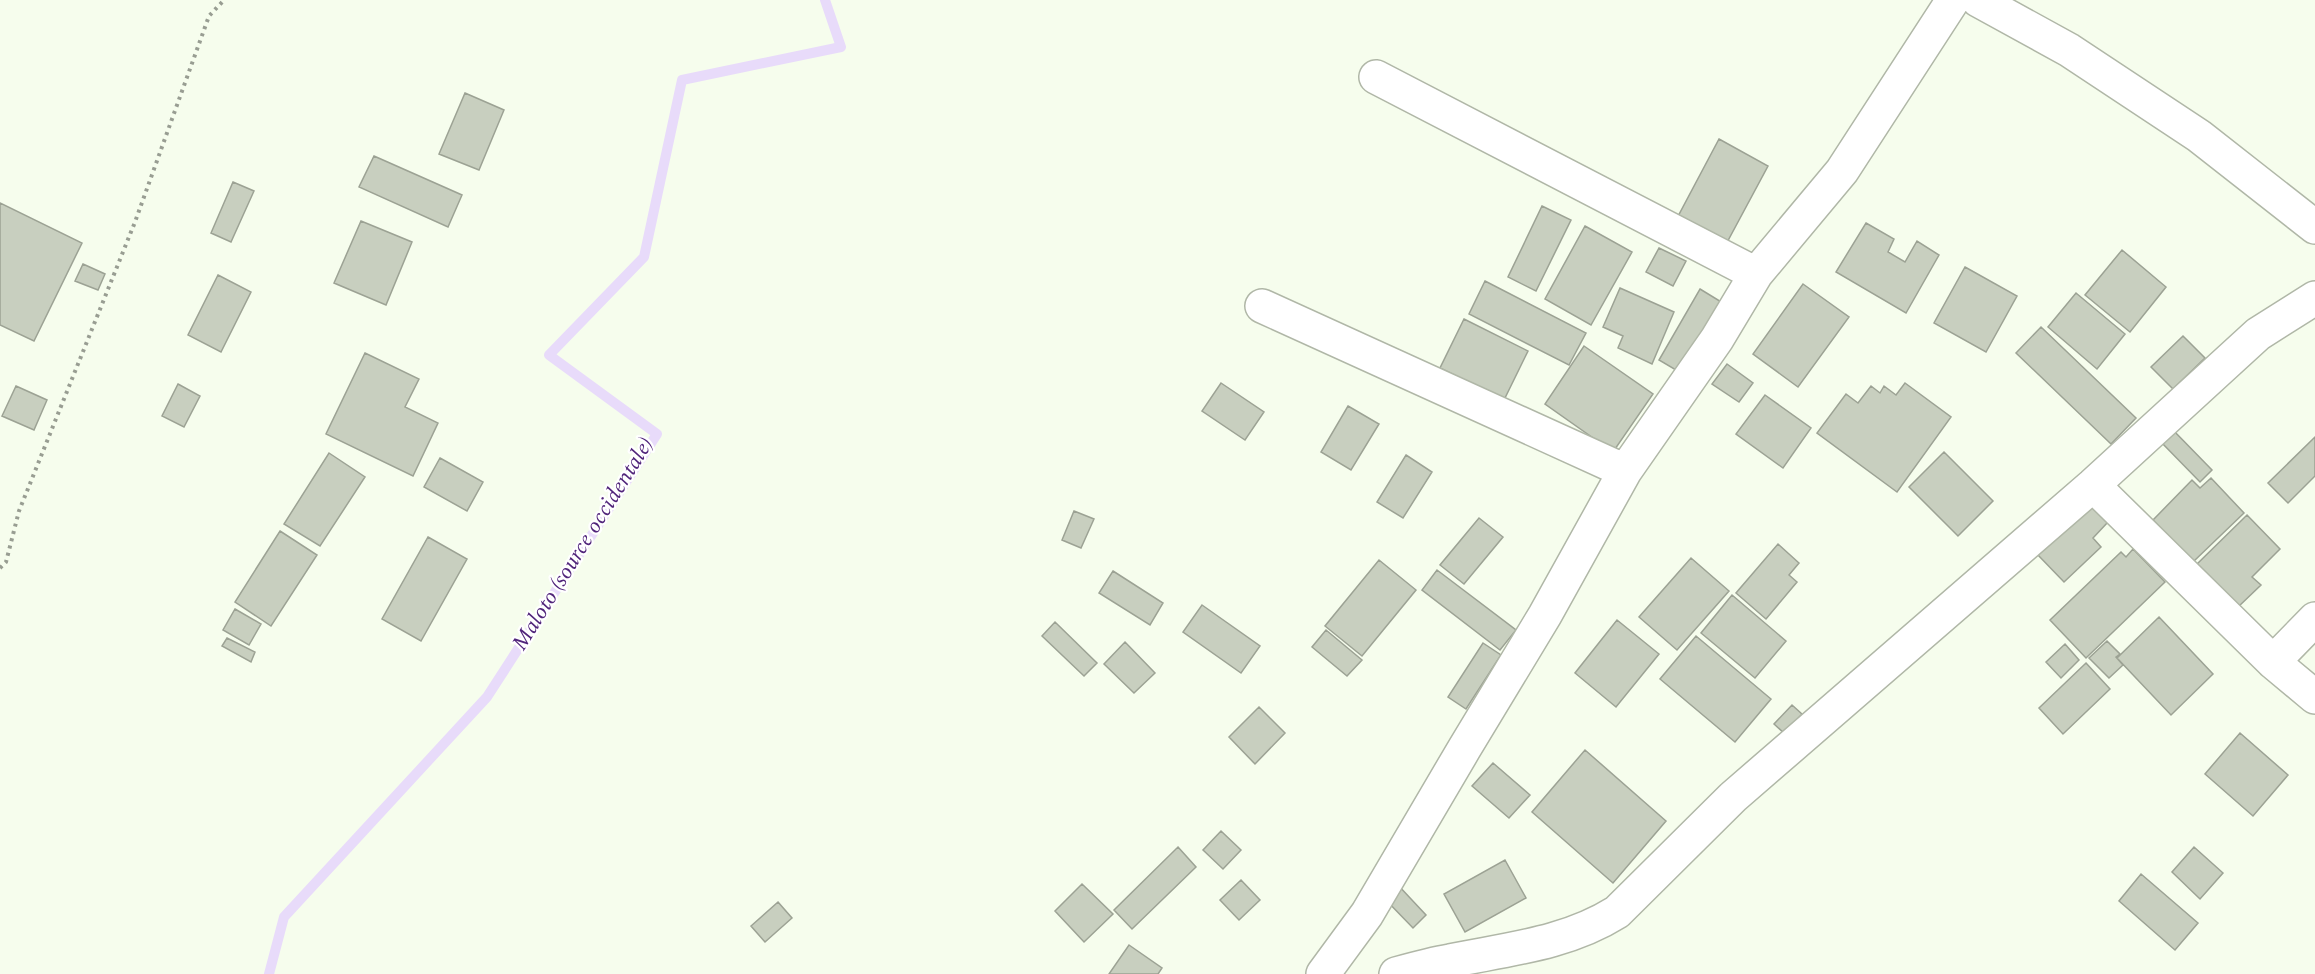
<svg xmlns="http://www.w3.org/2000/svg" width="2315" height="974" font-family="Spectral,serif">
<rect width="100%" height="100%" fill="#f6fded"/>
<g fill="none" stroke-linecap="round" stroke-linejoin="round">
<path stroke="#e8dbfa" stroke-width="10" d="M269 974 284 917 487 697 657 434 549 355 644 257 682 80 841 47 825 0"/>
</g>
<path fill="#c8cfbf" stroke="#9ca294" stroke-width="1.5" d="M465 93 504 110 479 170 439 154Z
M1719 139 1768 166 1724 248 1675 222Z
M374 156 462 195 448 227 359 187Z
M233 182 254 191 231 242 211 233Z
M0 203 82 243 34 341 0 325Z
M1542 206 1571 220 1536 291 1508 277Z
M361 221 412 242 386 305 334 283Z
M1866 223 1894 239 1888 252 1905 262 1917 241 1939 255 1906 313 1836 272Z
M1585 226 1632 252 1591 325 1545 299Z
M1659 248 1686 261 1673 286 1646 272Z
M2122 250 2166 287 2130 332 2085 295Z
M83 264 105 274 98 290 75 281Z
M1965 267 2017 296 1986 352 1934 323Z
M218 275 251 292 221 352 188 335Z
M1485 281 1586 333 1569 365 1469 314Z
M1803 284 1849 317 1798 387 1753 354Z
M1620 288 1674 312 1652 364 1618 348 1623 336 1603 327Z
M1700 289 1723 303 1681 373 1659 360Z
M2076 293 2125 334 2097 369 2048 327Z
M1464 319 1528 351 1504 400 1440 368Z
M2041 327 2136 418 2111 444 2016 353Z
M2183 336 2205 358 2173 389 2151 367Z
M1584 346 1653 394 1613 452 1545 404Z
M365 353 419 379 405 407 438 423 413 476 326 434Z
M1727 364 1753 383 1739 402 1712 384Z
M1221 383 1264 412 1245 440 1202 411Z
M1905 383 1951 417 1897 492 1817 433 1846 394 1858 403 1871 386 1880 393 1884 386 1896 395Z
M178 384 200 396 184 427 162 416Z
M16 386 47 400 34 430 2 416Z
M1765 395 1811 428 1783 468 1736 434Z
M1348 406 1379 424 1351 470 1321 452Z
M2172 429 2212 470 2200 482 2160 441Z
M2315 437V476L2288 503 2268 483Z
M1944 452 1993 501 1958 536 1909 487Z
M329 453 365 477 320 546 284 524Z
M1406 455 1432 472 1403 518 1377 502Z
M440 458 483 482 467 511 424 487Z
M2211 478 2244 513 2193 562 2153 520 2192 480 2200 488Z
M2090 503 2108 522 2093 538 2101 547 2064 582 2037 554Z
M1074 511 1094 519 1081 548 1062 540Z
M2247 515 2280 549 2252 577 2261 585 2237 608 2196 565Z
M1479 518 1503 537 1464 584 1440 565Z
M280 531 317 555 271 626 235 602Z
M428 537 467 559 421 641 382 619Z
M1778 544 1799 563 1789 575 1797 582 1766 619 1736 593Z
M2133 549 2165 582 2086 658 2050 620 2121 552 2126 557Z
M1691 558 1729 591 1677 650 1639 617Z
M1379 560 1416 590 1362 656 1325 626Z
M1437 570 1516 630 1500 650 1422 590Z
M1113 571 1163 603 1150 625 1099 593Z
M1732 595 1786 641 1755 678 1701 633Z
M1202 605 1260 646 1241 673 1183 632Z
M235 609 261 624 249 645 223 630Z
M2159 617 2213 674 2171 715 2117 658Z
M1617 620 1659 654 1616 707 1575 673Z
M1055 622 1097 663 1084 676 1042 636Z
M1326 630 1362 660 1347 676 1312 647Z
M1696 636 1771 699 1735 742 1660 679Z
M227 638 255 652 251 662 222 646Z
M2107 641 2120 654 2116 657 2123 665 2109 678 2089 658Z
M1125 642 1155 673 1134 693 1104 664Z
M1483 643 1501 655 1466 709 1448 697Z
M2065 644 2079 660 2061 678 2046 662Z
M2086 663 2110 689 2063 734 2039 708Z
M1792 705 1802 714 1785 734 1774 724Z
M1259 707 1285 733 1255 764 1229 737Z
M2240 733 2288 775 2253 816 2205 774Z
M1585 750 1666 821 1613 883 1532 812Z
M1493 763 1530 795 1509 818 1472 786Z
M1221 831 1241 850 1223 869 1203 850Z
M1178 847 1196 867 1132 929 1114 910Z
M2194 847 2223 873 2200 899 2172 872Z
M1505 860 1526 898 1465 932 1444 894Z
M2141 874 2198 923 2175 950 2119 901Z
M1241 880 1260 900 1239 920 1220 900Z
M1082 884 1113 914 1084 942 1055 911Z
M1397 884 1426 915 1413 928 1383 897Z
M778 902 792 918 765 942 751 926Z
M1129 945 1162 968 1158 974H1109Z"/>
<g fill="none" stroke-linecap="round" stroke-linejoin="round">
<defs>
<path id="minor" d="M1978 0 2069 50 2199 136 2315 227
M1376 77 1756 274
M1262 306 1625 471
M2093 485 2273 662 2315 697
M2273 662 2315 619
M1323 974 1367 914 1464 749 1545 615 1625 471 1717 339 1756 274 1842 171 1953 0
M1396 974C1414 969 1432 964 1450 961 1508 949 1566 944 1617 912L1733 797 2093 485 2258 334 2315 298"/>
</defs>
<use href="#minor" stroke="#b0b7a7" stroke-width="36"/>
<path stroke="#989d92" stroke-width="4" stroke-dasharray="3 4.5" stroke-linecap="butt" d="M0 568 6 562 19 511 135 222 209 16 224 0"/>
<use href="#minor" stroke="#fff" stroke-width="33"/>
</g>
<g text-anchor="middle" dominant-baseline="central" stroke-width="4.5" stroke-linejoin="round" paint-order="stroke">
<g font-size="22" font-style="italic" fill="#51257b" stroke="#fff">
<text transform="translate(583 544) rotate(-58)">Maloto (source occidentale)</text>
</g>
</g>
</svg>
